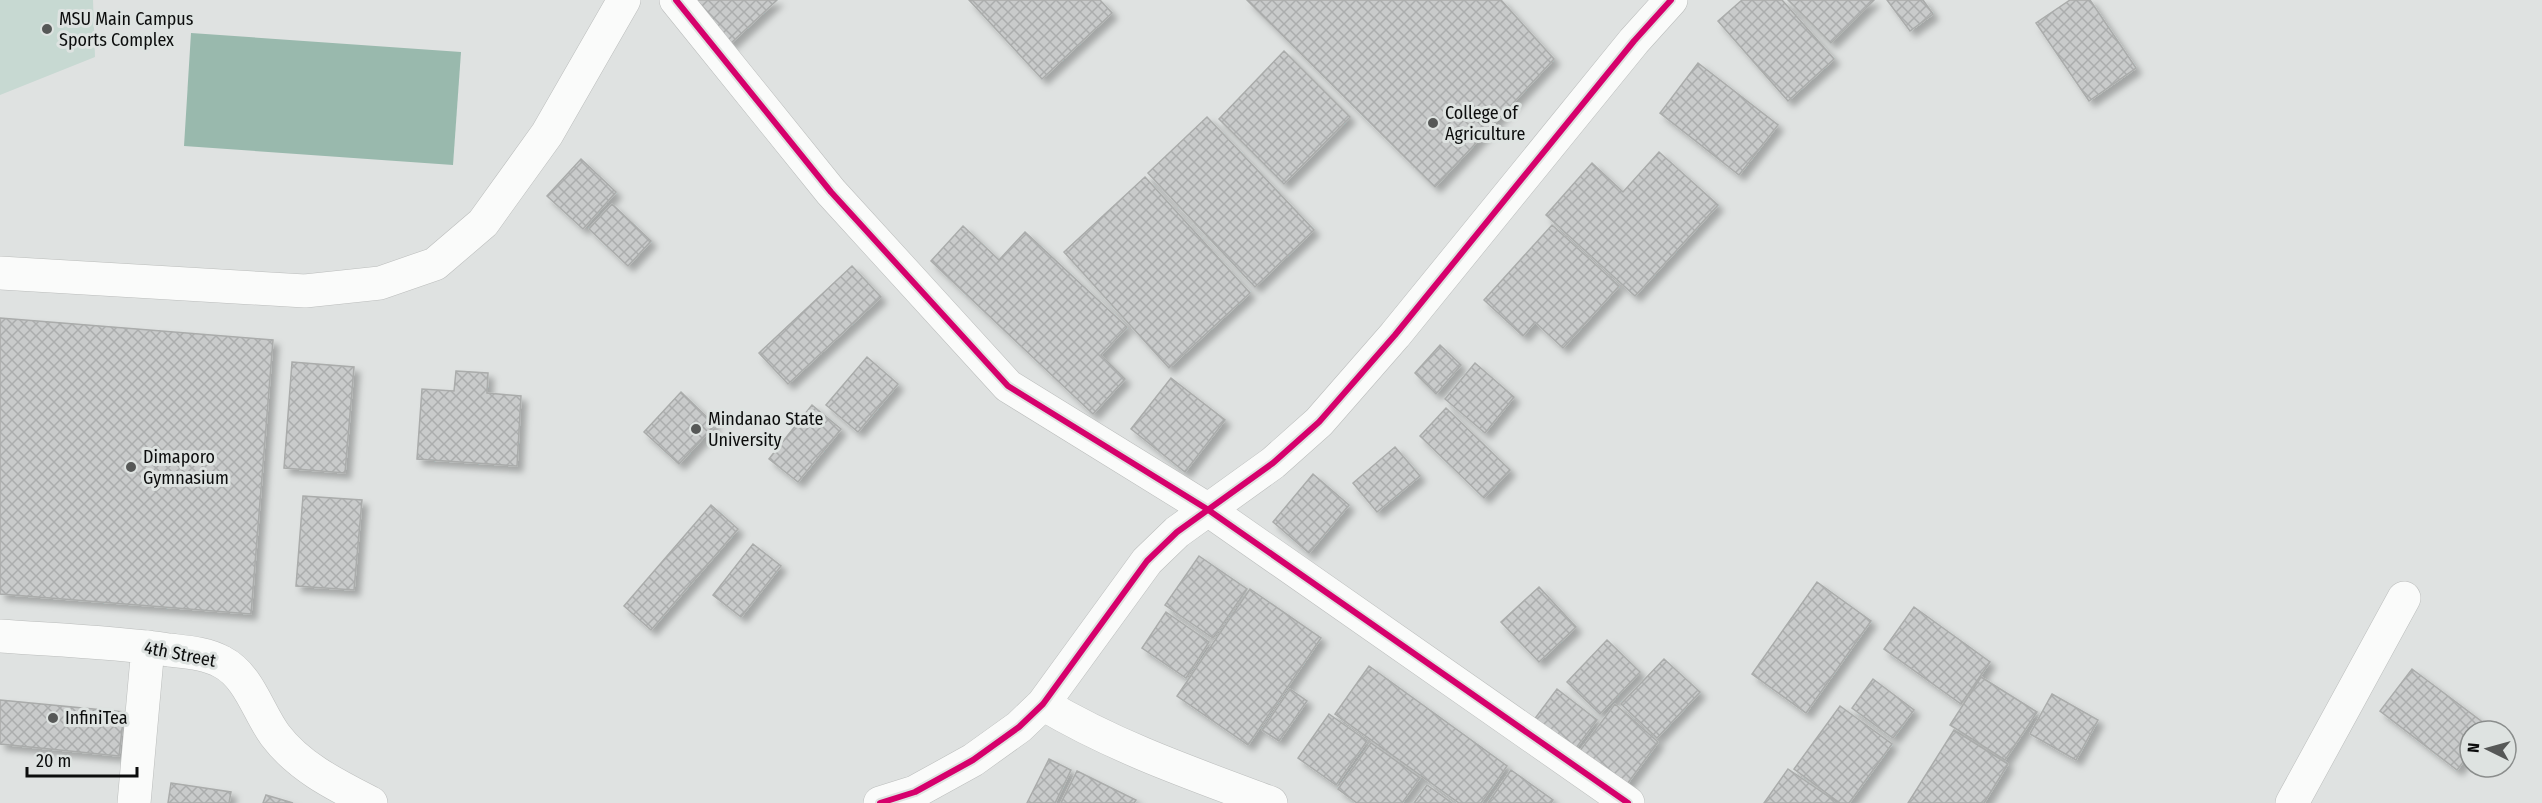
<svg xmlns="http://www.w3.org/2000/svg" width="2542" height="803" font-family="'Fira Sans Condensed',sans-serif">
<defs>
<pattern id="building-cross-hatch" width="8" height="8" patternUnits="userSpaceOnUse" patternTransform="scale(1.5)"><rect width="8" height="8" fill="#c9cbcb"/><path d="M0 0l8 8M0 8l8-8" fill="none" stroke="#abadad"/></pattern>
<filter id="shadow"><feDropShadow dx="5.5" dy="5.5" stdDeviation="3" flood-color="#0004"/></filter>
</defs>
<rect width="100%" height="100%" fill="#dfe2e1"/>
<path fill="#c7d9d2" d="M0 0H93L95 57 0 95Z"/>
<path fill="#99b9ad" d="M191 33 461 52 453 165 184 146Z"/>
<path fill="url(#building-cross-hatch)" stroke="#aaacab" stroke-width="1.5" filter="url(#shadow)" d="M692 0H777L729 45Z
M969 0H1100L1112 13 1042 79Z
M1247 0H1501L1554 59 1435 187Z
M1742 0H1782L1834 59 1788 101 1718 21Z
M1788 0H1874L1831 43Z
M1887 0H1923L1933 14 1910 31Z
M2070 0H2090L2136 68 2089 101 2036 23Z
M1284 51 1350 117 1284 184 1219 119Z
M1698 63 1778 125 1739 175 1660 113Z
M1207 117 1314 230 1255 287 1148 173Z
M1659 152 1718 205 1635 296 1546 215 1592 163 1623 192Z
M581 159 616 192 583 229 547 196Z
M1145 177 1250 293 1169 368 1064 252Z
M612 204 651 241 628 266 589 229Z
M1552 225 1619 286 1563 348 1535 322 1523 336 1484 300Z
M963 226 999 260 1025 232 1127 327 1101 355 1125 379 1093 414 931 261Z
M852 266 881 297 788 384 759 353Z
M0 318 273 340 251 614 0 594Z
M1440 345 1461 365 1436 394 1415 373Z
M867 357 898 384 858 432 826 405Z
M292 362 354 367 345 473 284 468Z
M1475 363 1514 397 1485 433 1445 399Z
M456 371 488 373 487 393 521 396 517 466 417 459 422 389 454 391Z
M1171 378 1225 420 1185 472 1131 429Z
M681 392 715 425 679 464 644 432Z
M812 405 841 429 798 482 769 459Z
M1446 408 1510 470 1484 498 1420 436Z
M1395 447 1420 476 1377 512 1353 483Z
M1313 474 1349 505 1309 553 1273 522Z
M303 496 362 500 354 590 296 586Z
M711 505 738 529 651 630 624 606Z
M753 544 781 566 741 617 713 595Z
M1199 556 1247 589 1213 638 1165 605Z
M1817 582 1871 621 1806 713 1752 674Z
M1539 587 1576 627 1539 662 1501 622Z
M1250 589 1321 638 1248 745 1177 696Z
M1914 607 1990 662 1961 704 1884 649Z
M1166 612 1209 642 1186 678 1142 648Z
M1607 640 1640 672 1600 714 1567 682Z
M1664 659 1700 692 1657 738 1621 704Z
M1369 666 1507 766 1481 803H1459L1335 714Z
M2412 669 2489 727 2486 731H2470V753L2457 770 2380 711Z
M1981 677 2037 712 2005 760 1950 725Z
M1873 679 1914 710 1893 738 1852 708Z
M1290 689 1307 701 1279 741 1262 730Z
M1557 689 1597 720 1567 760 1527 729Z
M2052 694 2098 720 2076 760 2030 734Z
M0 700 124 712 119 756 0 744Z
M1615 704 1658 742 1622 791 1576 756Z
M1840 706 1892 744 1849 803H1840L1794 769Z
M1329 714 1367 741 1336 785 1298 758Z
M1954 730 2008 764 1984 803H1908Z
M1371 743 1420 778 1402 803H1357L1338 789Z
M1049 759 1071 770 1055 803H1027Z
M1788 769 1838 803H1764Z
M1511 770 1553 800 1551 803H1488Z
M1077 771 1136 800 1134 803H1061Z
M171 783 231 792 229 803H168Z
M1427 785 1452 803H1414Z
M266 795 293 803H263Z"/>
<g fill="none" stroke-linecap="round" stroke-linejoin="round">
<defs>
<path id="street" d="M676 0 831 192 1008 386 1207 509 1628 803
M0 273 305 291 380 283 435 264 483 223 547 134 624 0
M0 636C56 640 113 642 169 650 186 652 206 653 222 662 249 676 258 712 275 735 299 767 336 785 371 803
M1043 704C1115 747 1193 774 1271 803
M134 803 148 647
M880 803 915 792 973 760 1019 727 1043 704 1147 561 1177 532 1273 463 1319 422 1395 335 1634 41 1671 0
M2292 803 2404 598"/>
</defs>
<use href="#street" stroke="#bbbdbc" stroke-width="34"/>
<use href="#street" stroke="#fafbfa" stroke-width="33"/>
<defs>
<path id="cycleway" d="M676 0 831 192 1008 386 1207 509 1628 803
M880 803 915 792 973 760 1019 727 1043 704 1147 561 1177 532 1273 463 1319 422 1395 335 1634 41 1671 0"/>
</defs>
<use href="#cycleway" stroke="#dee3e1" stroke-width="10"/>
<use href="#cycleway" stroke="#d6006c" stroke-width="6"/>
</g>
<g fill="#565857" stroke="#dee3e1" stroke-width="2">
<circle cx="47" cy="29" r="6"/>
<circle cx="1433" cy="123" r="6"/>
<circle cx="696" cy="429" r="6"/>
<circle cx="131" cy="467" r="6"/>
<circle cx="53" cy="718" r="6"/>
</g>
<g text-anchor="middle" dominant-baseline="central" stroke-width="6" stroke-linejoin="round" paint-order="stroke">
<g font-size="18" fill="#0c0d0d" stroke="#dee3e1" text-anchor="start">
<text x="59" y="19">MSU Main Campus<tspan x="59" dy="21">Sports Complex</tspan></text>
<text x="1445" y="113">College of<tspan x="1445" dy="21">Agriculture</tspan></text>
<text x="708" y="419">Mindanao State<tspan x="708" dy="21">University</tspan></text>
<text x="143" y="457">Dimaporo<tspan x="143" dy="21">Gymnasium</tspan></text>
<text x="65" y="718">InfiniTea</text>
</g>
<g font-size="18" fill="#0c0d0d" stroke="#dee3e1">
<text transform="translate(180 654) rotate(11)">4th Street</text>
</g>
</g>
<g transform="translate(2488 749) rotate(275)"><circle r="28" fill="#dee3e1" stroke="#8a8d8c" stroke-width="1.5"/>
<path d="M0-4.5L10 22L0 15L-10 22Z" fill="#565857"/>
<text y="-9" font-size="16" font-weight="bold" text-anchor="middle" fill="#0c0d0d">N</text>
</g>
<path d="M27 767v9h110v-9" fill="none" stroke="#0c0d0d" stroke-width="3"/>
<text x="36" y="767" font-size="18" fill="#0c0d0d" stroke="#dee3e1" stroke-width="4.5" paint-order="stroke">20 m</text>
</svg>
